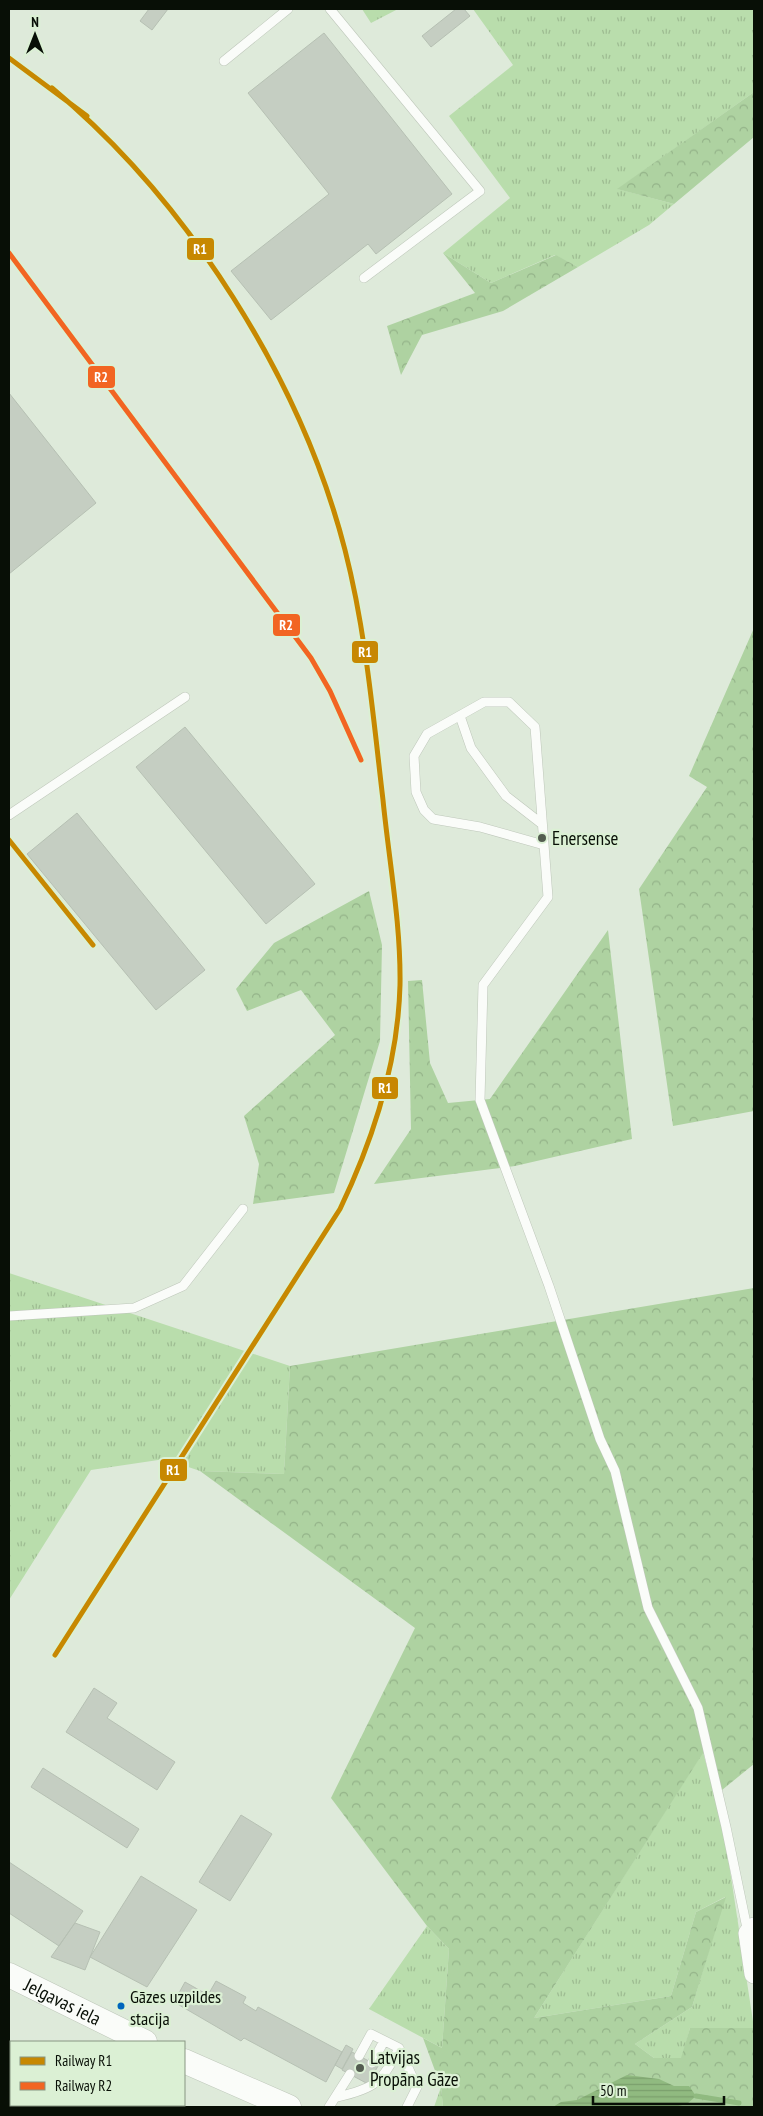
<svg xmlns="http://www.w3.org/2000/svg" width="763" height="2116" font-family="'PT Sans Narrow',sans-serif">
<defs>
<pattern id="grass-tufts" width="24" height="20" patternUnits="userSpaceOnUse" patternTransform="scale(1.25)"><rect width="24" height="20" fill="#b9ddac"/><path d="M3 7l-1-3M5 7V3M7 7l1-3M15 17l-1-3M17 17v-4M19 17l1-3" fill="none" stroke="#9ebc92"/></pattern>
<pattern id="forest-crowns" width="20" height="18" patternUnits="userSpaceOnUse" patternTransform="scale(1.25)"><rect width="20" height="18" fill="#aed2a1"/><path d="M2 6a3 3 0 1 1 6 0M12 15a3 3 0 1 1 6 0" fill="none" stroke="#94b389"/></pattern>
<pattern id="water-rules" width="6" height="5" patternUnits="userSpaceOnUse" patternTransform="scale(1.25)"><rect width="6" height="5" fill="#90ba80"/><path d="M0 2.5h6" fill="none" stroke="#7b9f6d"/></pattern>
</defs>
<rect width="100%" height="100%" fill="#deeada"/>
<path fill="url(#grass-tufts)" d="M362 9H398L371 23Z
M473 9H754V92L618 189 674 204 649 225 578 267 555 255 491 283 443 253 510 198 449 116 513 65Z
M9 1273 290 1366 284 1474 200 1471 165 1459 91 1470 9 1600Z
M703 1752 724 1831 754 2028H690L682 2058H654L635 2044 692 2007 725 1897 696 1912 671 1996 534 2018Z
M427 1926 449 1949 442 2048 369 2009Z
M441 2087 443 2107H434Z"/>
<path fill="url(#forest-crowns)" d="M754 92V137L674 204 617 189Z
M443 253 491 283 556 255 578 267 503 311 422 335 401 375 387 326 475 293Z
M754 628V1111L673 1126 639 889 707 787 689 776Z
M369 891 382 945 380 1041 334 1193 253 1204 259 1164 244 1116 335 1035 301 990 247 1011 236 989 274 943Z
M608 930 632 1139 515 1166 374 1184 411 1129 408 981 422 980 430 1063 448 1103 490 1099Z
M754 1288V1764L722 1790 703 1753 534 2018 671 1996 696 1912 726 1897 692 2007 635 2044 654 2058H681L690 2028H754V2107H443L441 2087 423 2038 442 2048 449 1949 427 1926 331 1798 415 1628 200 1471 284 1474 290 1366Z"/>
<path fill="url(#water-rules)" d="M627 2075 659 2079 674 2086H689L696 2096 687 2104 674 2107H553L561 2102 577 2100Z"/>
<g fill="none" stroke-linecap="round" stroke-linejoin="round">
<path stroke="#90ba80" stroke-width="5" d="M696 2096 739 2103"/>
</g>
<path fill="#c5cec2" stroke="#b6c0b3" d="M149 9H168L152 30 140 21Z
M456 9H464L470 16 431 47 422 36Z
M324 33 452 194 376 254 368 244 271 320 231 271 329 194 248 93Z
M9 393 96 503 9 574Z
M185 727 315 884 266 924 136 767Z
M77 813 205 970 156 1010 27 854Z
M94 1688 117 1703 107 1718 175 1762 157 1790 66 1732Z
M43 1768 139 1829 127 1848 31 1787Z
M241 1815 272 1834 230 1901 199 1882Z
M9 1862 83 1911 59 1946 9 1913Z
M141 1876 197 1910 147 1987 90 1957Z
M75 1923 100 1932 85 1970 51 1957Z
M216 1981 246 1997 243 2003 256 2011 258 2007 342 2052 326 2082 244 2038 241 2041 174 2002 185 1982 208 1995Z
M346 2045 353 2049 342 2069 335 2065Z
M352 2052 378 2066 368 2084 342 2070Z
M68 2105H119L124 2107H72Z"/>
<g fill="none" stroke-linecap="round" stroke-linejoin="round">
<defs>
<path id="service" d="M330 9 480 191 364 278
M224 61 288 9
M460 716 471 748 506 796 542 824
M9 815 185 697
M544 845 480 827 433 819 424 810 416 792 414 756 427 734 484 702H509L535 727 548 897 483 985 480 1100 549 1286 600 1439 615 1471 648 1608 698 1708 726 1827 748 1933
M9 1316 134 1308 183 1286 243 1209
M359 2056 371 2034 399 2048 417 2087 407 2107
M372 2063 384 2041
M337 2097C374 2089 383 2082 399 2048
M329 2107 350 2074"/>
<path id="minor" d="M754 1927 748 1933 754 1974"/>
<g id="tertiary">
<path id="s1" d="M9 1975 145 2042"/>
<path d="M184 2061 289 2107"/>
</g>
</defs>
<use href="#service" stroke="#bec7ba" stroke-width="10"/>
<use href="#minor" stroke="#bec7ba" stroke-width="20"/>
<use href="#tertiary" stroke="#bec7ba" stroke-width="25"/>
<use href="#service" stroke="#fafcf9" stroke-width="9"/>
<use href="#minor" stroke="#fafcf9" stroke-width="19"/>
<use href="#tertiary" stroke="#fafcf9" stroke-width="24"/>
<defs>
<path id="rail-1" d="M9 58 87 116
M52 88C188 201 301 379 345 550 366 632 373 716 383 800 389 861 401 924 400 985 398 1064 374 1138 340 1209L55 1655
M9 840 93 945"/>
<path id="rail-2" d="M9 253 311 658 330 691 361 760"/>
</defs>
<use href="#rail-1" stroke="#dbf0d4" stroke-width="9"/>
<use href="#rail-2" stroke="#dbf0d4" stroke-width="9"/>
<use href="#rail-1" stroke="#c78801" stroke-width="5"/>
<use href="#rail-2" stroke="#f26522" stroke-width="5"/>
</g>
<g fill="#535c50" stroke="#dbf0d4" stroke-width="2">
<circle cx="542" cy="838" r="5"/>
<circle cx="360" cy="2068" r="5"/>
</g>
<circle fill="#0065bd" stroke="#dbf0d4" stroke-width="2" cx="121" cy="2006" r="4.5"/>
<g text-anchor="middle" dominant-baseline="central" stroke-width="4.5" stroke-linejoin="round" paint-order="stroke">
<g font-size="18" fill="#080f06" stroke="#dbf0d4" text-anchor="start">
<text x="130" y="1996">Gāzes uzpildes<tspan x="130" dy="22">stacija</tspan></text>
</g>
<g font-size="19" fill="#080f06" stroke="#dbf0d4" text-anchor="start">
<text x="552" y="838">Enersense</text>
<text x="370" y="2057">Latvijas<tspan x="370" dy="22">Propāna Gāze</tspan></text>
</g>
<g font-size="19" fill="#080f06" stroke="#dbf0d4">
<text stroke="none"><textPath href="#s1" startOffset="60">Jelgavas iela</textPath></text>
</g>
</g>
<g stroke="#dbf0d4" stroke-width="2">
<rect x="186" y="237" width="29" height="24" rx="5" fill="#c78801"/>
<rect x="87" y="365" width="29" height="24" rx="5" fill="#f26522"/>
<rect x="272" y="613" width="29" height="24" rx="5" fill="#f26522"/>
<rect x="351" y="640" width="28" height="24" rx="5" fill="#c78801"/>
<rect x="371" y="1076" width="28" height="24" rx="5" fill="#c78801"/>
<rect x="159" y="1458" width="29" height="24" rx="5" fill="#c78801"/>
</g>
<g font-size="14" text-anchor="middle" font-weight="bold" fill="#fff">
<text x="200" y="254">R1</text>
<text x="101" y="382">R2</text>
<text x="286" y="630">R2</text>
<text x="365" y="657">R1</text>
<text x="385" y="1093">R1</text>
<text x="173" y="1475">R1</text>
</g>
<rect width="763" height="2116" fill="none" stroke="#080f06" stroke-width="20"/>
<rect x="10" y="2041" width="175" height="65" fill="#dbf0d4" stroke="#879682"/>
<rect x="20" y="2057" width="25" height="8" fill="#c78801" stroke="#879682"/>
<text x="55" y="2066" font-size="15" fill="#080f06">Railway R1</text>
<rect x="20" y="2082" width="25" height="8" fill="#f26522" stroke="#879682"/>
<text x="55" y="2091" font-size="15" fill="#080f06">Railway R2</text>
<g transform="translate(35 35)" stroke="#dbf0d4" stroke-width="4" paint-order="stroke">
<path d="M0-4L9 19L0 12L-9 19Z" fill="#080f06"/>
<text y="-8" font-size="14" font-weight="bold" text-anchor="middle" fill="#080f06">N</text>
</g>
<path d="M593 2096v8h131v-8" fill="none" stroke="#080f06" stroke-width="2.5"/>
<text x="600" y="2096" font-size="15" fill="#080f06" stroke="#dbf0d4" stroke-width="4" paint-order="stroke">50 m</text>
</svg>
